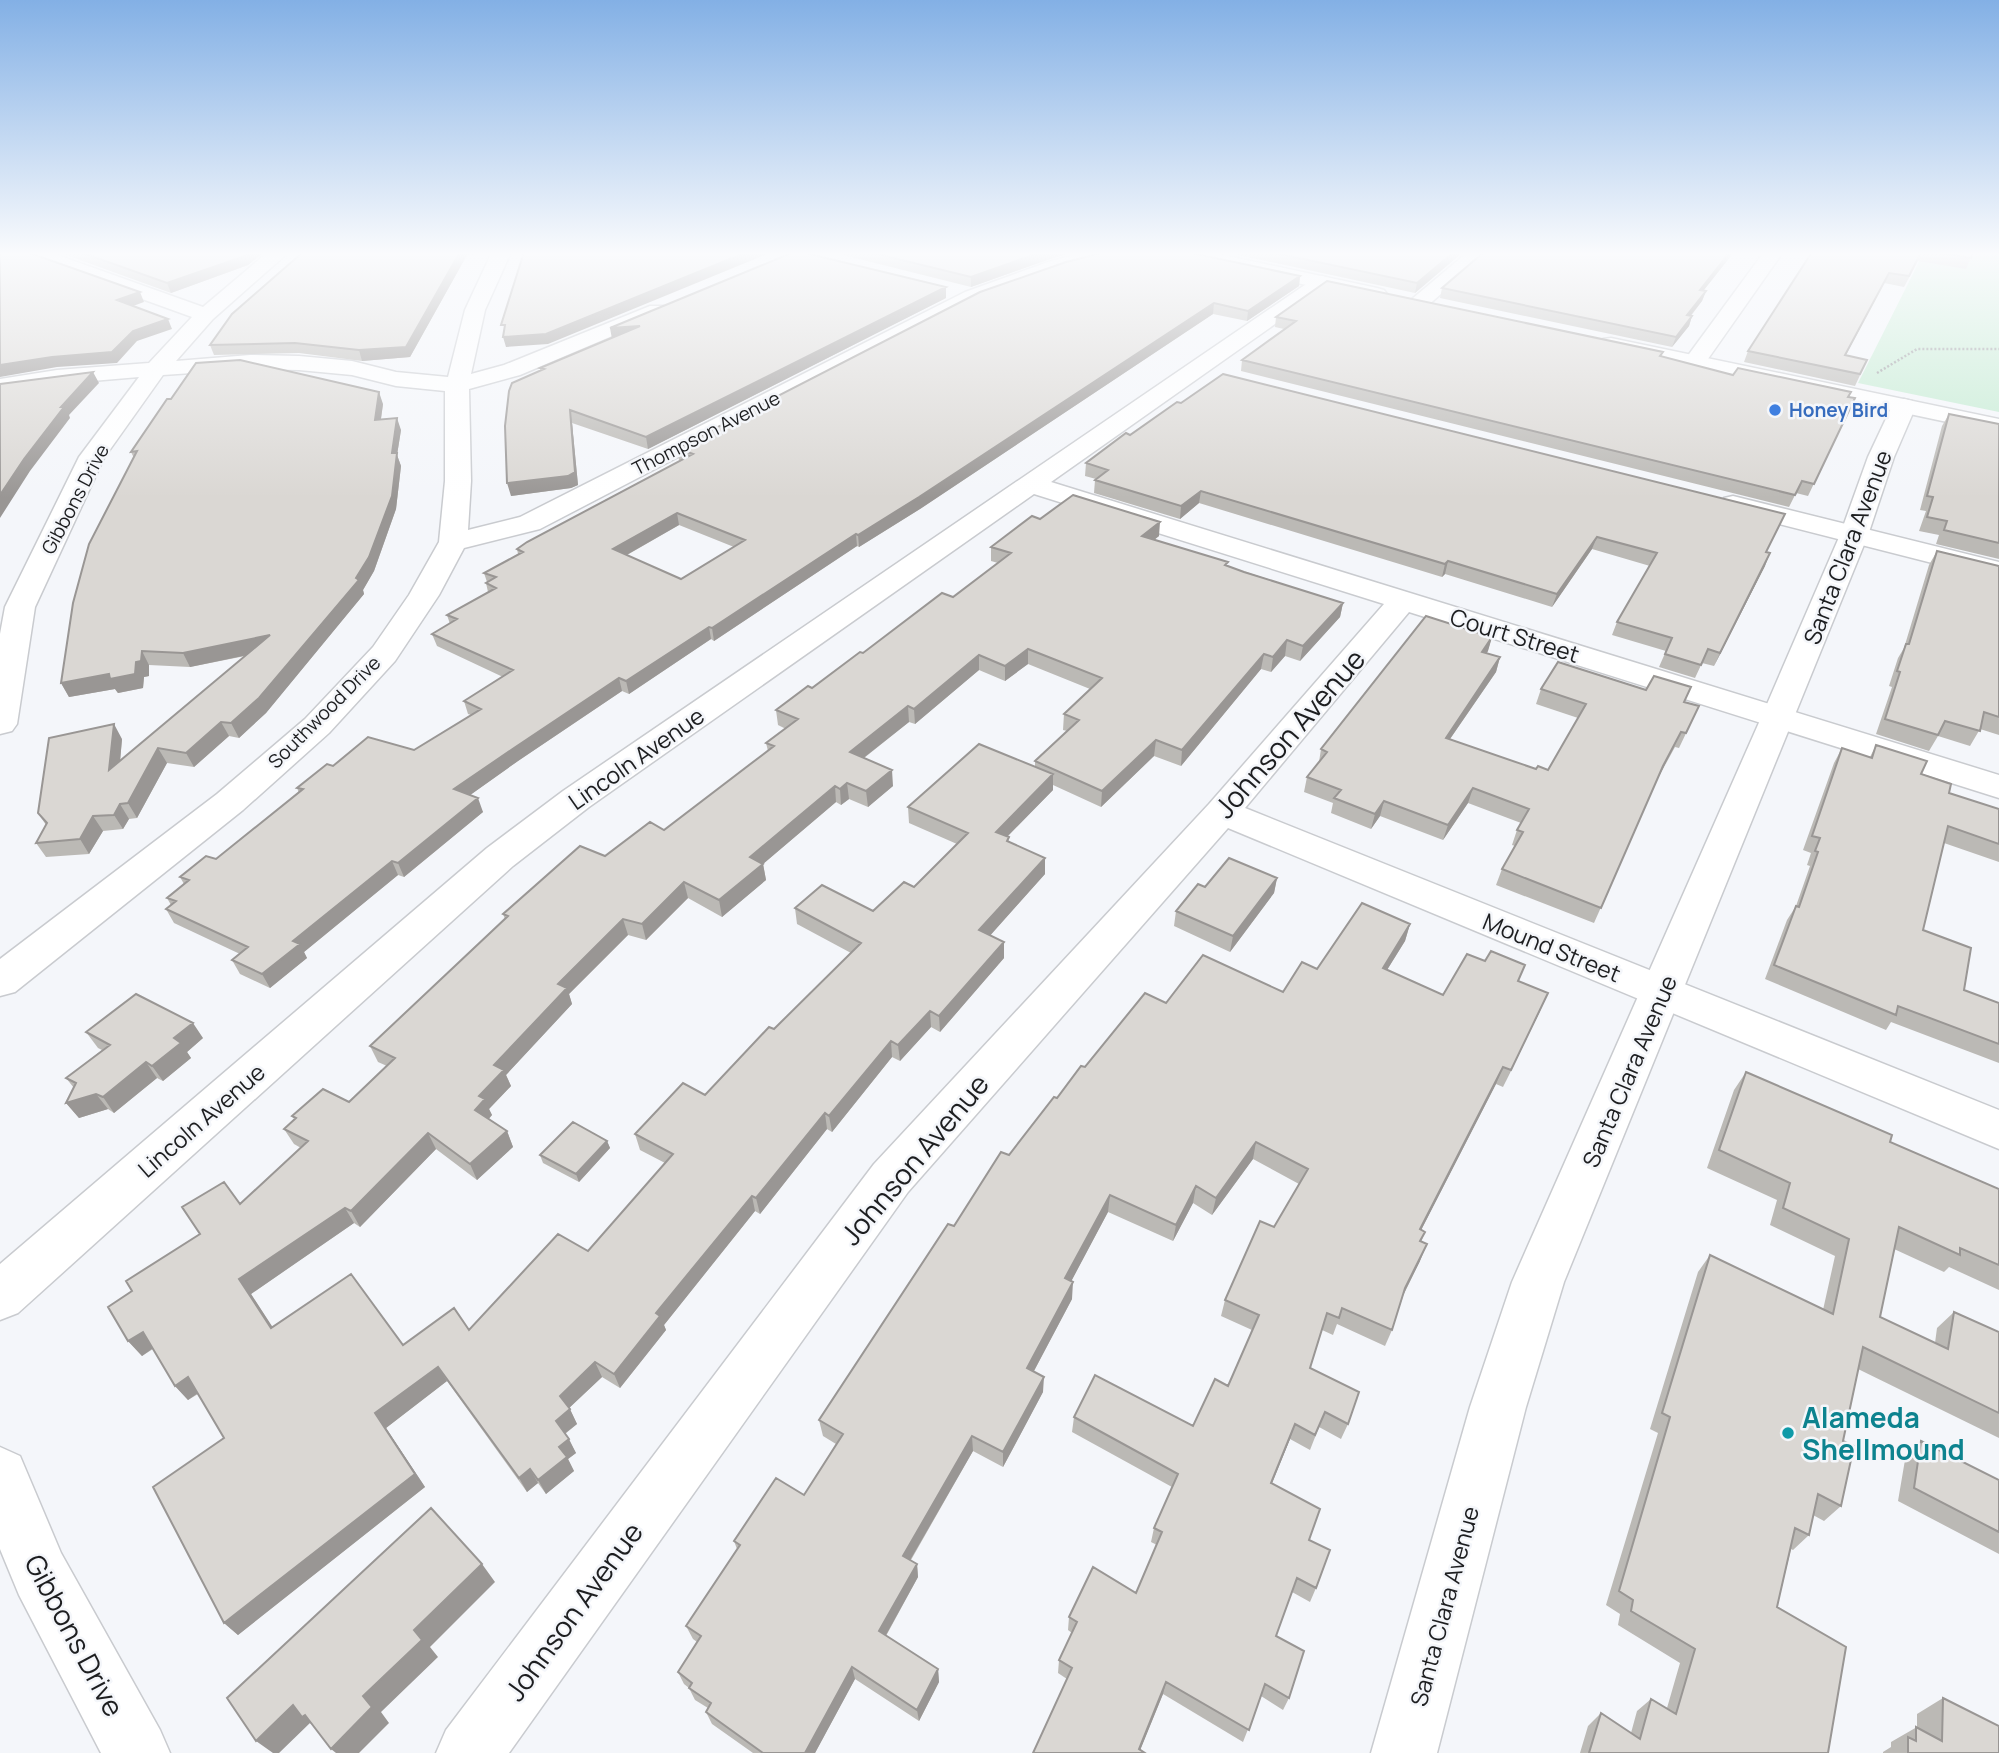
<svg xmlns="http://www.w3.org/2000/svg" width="1999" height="1753" font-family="Manrope,sans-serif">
<rect width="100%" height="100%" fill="#f4f6fa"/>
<path fill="#c3ebd1" d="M1924 252H1999V412L1858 383Z"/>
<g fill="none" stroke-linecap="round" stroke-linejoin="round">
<defs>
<path id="minor" d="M21 252H49L203 307 268 252H289L213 319 176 361 250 355 299 356 352 361 396 372 448 377 465 310 492 252H511L485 310 471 374 504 365 650 306H664L667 310 664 314 520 375 469 389 471 481 468 530 520 517 965 292 1051 261 1086 252H1120L1118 256 1065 269 979 300 540 529 464 548 439 595 395 661 329 733 243 810 15 992 0 996V959L217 794 305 719 373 647 409 595 439 542 445 481V391L396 386 352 375 299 370 250 369 163 375 104 458 35 607 17 724 12 731 0 734V634L5 607 79 457 139 377 57 384 0 393V379L57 370 149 363 192 317 23 256Z
M1468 252H1489L1426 307H1412L1409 303 1412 299Z
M1764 252H1783L1703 366H1687L1684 361Z
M1322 276 1329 278 1332 282 1329 286 1051 482 1999 775V798L1409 612 1245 808 1999 1110V1149L1228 828 908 1192 509 1753H436L446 1730 874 1164 1209 804 1384 604 1034 494 589 807 513 866 18 1313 0 1320V1264L487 848 563 791 1315 278Z
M1733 496 1999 562V580L1724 510 1720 504 1724 498Z
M0 1447 20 1456 61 1553 160 1730 170 1753H101L19 1595 0 1549Z"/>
<path id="tertiary" d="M1904 399 1912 401 1916 406 1894 457 1868 535 1564 1282 1526 1407 1437 1753H1371L1470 1407 1512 1282 1761 718 1840 535 1868 457 1892 406 1896 401Z"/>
<path id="secondary" d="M1171 252H1209L1377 288 1384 290 1387 294 1384 298 1377 300 1180 258Z
M1611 338 1999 419V433L1603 349 1600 344 1603 339Z"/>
</defs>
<use href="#minor" stroke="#c9cbcf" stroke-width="3"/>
<use href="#tertiary" stroke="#c9cbcf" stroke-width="3"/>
<use href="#secondary" stroke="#c9cbcf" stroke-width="3"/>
<path stroke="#959699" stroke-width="2.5" stroke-dasharray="2 2" stroke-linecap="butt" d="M1877 373 1917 349H1999"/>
<use href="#minor" fill="#fff" fill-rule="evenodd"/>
<use href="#tertiary" fill="#fff" fill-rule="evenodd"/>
<use href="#secondary" fill="#fff" fill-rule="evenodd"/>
</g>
<path fill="#bbb9b5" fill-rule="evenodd" d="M58 252H264L248 265 171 293Z
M303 252H490L488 254 467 255 410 357 362 361 299 353 214 355 210 345Z
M831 252H1074L1050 259 971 287Z
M1224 252H1463L1415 293Z
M1484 252H1734L1703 291H1706L1702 301 1691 316H1692L1689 326 1672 347 1440 298 1442 288Z
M1812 252H1973L1966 269 1918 261 1904 287 1884 283 1846 355 1867 360 1855 386 1744 362 1748 351Z
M1300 276 1299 286 1247 321 1213 314 920 509 859 547 857 546 714 641 711 639 629 694 622 691 518 761 470 795 483 812 404 877 398 875 304 952 307 958 270 988 240 974 232 960 240 954 174 923 166 909 171 905 167 898 184 884 180 877 216 859 299 793 297 788 333 766 414 750 471 715 468 714 464 701 503 677 437 646 432 634 450 624 447 615 488 592 486 583 487 582 484 573 518 554 517 549 681 461 679 460 677 448ZM679 525 734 547 681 579 627 555Z
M946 298 648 449 572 423 578 485 571 488 511 496 540 371V368Z
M1276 317 1663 352 1661 357 1733 375 1855 398 1808 496 1796 493 1789 507 1241 371 1242 360 1284 329 1275 327Z
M383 404 381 419 401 430 397 455 401 466 396 509 374 571 363 590 364 594 266 713 239 738 229 736 194 767 167 763 137 818 129 819 123 829 103 831 89 854 46 857 36 843 46 825 38 813 122 739 120 761 245 656 190 667 149 665V676L144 677 143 688 118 693 115 689 69 697 61 683 134 458 131 452Z
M1949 414 1999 424V559L1936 544 1939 535 1919 531 1926 511 1920 510 1942 426Z
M1086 463 1779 527 1766 552 1765 566 1714 666 1702 663 1695 678 1659 667 1666 651 1612 635 1617 622 1650 566 1592 549 1552 607 1445 574 1442 577 1199 503 1180 519 1094 493 1095 480 1096 479 1085 476Z
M1040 519 1159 536 1154 540 1227 566 1343 603 1340 617 1300 661 1285 656 1271 672 1261 669 1181 766 1154 756 1101 807 1053 785V790L1007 837 1009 842 1045 858V874L990 935 1004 958 940 1032 931 1027 900 1061 892 1057 832 1132 827 1129 760 1214 755 1211 664 1325 666 1330 620 1388 602 1377 569 1408 577 1424 565 1434 576 1453 568 1459 574 1471 546 1494 538 1483 527 1492 447 1381 386 1428 425 1487 238 1635 224 1623V1438L198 1394 188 1400 175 1386 153 1349 142 1356 128 1341 132 1291 200 1234 240 1204 301 1148 294 1144 284 1129 294 1119 292 1116 349 1102 387 1066 378 1062 370 1046 505 919 503 914 605 856 664 830 768 751 766 743 786 729 778 725 776 710 812 688 863 653 953 597 998 563 991 561V547ZM1028 664 1090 689 1064 714 1063 730 1067 731 1035 761V766L908 807 909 823 957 844 914 887 873 911 795 908 797 924 851 953 774 1029 705 1095 635 1134 640 1150 665 1163 588 1251 469 1330 403 1345 272 1327 251 1294 354 1223 360 1227 436 1149 477 1180 513 1147 507 1131 489 1119 492 1115 489 1109 511 1086 506 1075 572 1004 569 994 628 935 646 940 688 898 722 917 766 880 763 864 836 802 841 805 849 799 868 807 893 786 864 758 909 722 915 724 979 670 1005 681Z
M1937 551 1999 566V735L1980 729 1970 746 1938 736 1929 751 1876 734 1892 687 1889 686 1898 658 1904 648 1929 565Z
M1492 637 1487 653 1500 657 1496 672 1450 739 1536 769 1548 770 1578 718 1536 704 1541 689 1684 702 1699 706 1679 748 1675 747 1657 780 1594 923 1496 885 1502 869 1515 846 1512 845 1517 830 1521 823 1468 803 1443 840 1380 816 1371 829 1331 813 1333 803 1304 792 1307 777 1319 762 1321 749Z
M1876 745 1921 774 1949 793 1999 809V862L1944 843 1923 930 1964 990 1999 1003V1063L1891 1022 1886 1030 1765 979 1787 920 1796 906 1810 866 1807 865 1811 853 1803 850 1834 763 1842 748 1870 757Z
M1277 878 1274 893 1230 952 1174 926 1176 911Z
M1410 924 1405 941 1387 970 1443 995 1518 981 1540 1011 1503 1087 1496 1084 1421 1230 1425 1232 1421 1242 1420 1261 1403 1296 1392 1330 1385 1346 1337 1324 1333 1335 1322 1330 1310 1368 1348 1424 1341 1439 1319 1427 1310 1450 1290 1439 1271 1484 1309 1540 1316 1588 1310 1602 1292 1592 1276 1636 1289 1698 1283 1710 1261 1696 1243 1742 1163 1694 1140 1750 1033 1753 1067 1679 1058 1673 1059 1660 1072 1633 1068 1630 1069 1617 1136 1593 1157 1545 1151 1542 1154 1528 1172 1487 1072 1432 1074 1417 1193 1426 1228 1386 1252 1330 1221 1316 1225 1300 1274 1227 1299 1184 1253 1159 1212 1215 1193 1203 1173 1241 1108 1212 1071 1281 1072 1299 1034 1371 1043 1392 1003 1467 973 1451 911 1560 917 1564 918 1577 886 1636 938 1669 939 1682 919 1721 855 1679 815 1753H753L712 1724 706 1712 708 1708 695 1700 689 1688 684 1684 678 1672 697 1642 693 1639 686 1626 737 1549 734 1541 804 1495 836 1444 823 1436 819 1420 954 1226 1009 1155 1057 1098 1085 1067 1166 1003 1283 992 1317 969Z
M86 1032 203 1038 187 1052 191 1058 163 1081 157 1078 114 1113 108 1109 79 1118 66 1103 74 1088 66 1078 102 1050 98 1048Z
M1746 1072 1890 1142 1999 1189V1290L1949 1267 1944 1272 1894 1249 1880 1317 1935 1343 1937 1328 1954 1312 1999 1332V1438L1858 1369 1843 1441 1841 1506 1824 1521 1813 1515 1809 1535 1793 1550 1791 1549 1777 1607 1828 1753H1580L1588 1726 1601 1713 1631 1733 1637 1711 1651 1699 1667 1708 1680 1663 1618 1625 1620 1614 1606 1605 1658 1433 1650 1429 1698 1272 1710 1255 1823 1310 1835 1256 1770 1225 1777 1200 1707 1168 1734 1090Z
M607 1141 610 1148 579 1182 543 1163 540 1155Z
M1921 1441 1999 1480V1554L1898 1501 1906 1454Z
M1943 1698 1999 1753H1883V1752L1891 1747V1742L1917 1727V1714Z"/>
<path fill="#999694" d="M249 252H264L248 265 171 293 167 283Z
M460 252H466L467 255 410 357 362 361 359 350Z
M747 252H772L548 344 506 347 503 337Z
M1041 252H1074L1050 259 971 287V277Z
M1454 252H1463L1415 293 1417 283Z
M1730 252H1734L1696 300 1700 290Z
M1889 273 1884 283 1839 367 1845 355Z
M1300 276 1299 286 1247 321 1248 311Z
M946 287V298L648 449 646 437Z
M1706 291 1702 301 1683 325 1687 315Z
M140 292 144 302 122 310 117 300Z
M1214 303 1213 314 920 509 859 547 858 535Z
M1692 316 1689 326 1672 347 1676 337Z
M168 319 172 329 137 341 117 363 57 367 0 377V365L133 331Z
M640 326 612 339 610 328Z
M93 372 99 383 69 415 70 418 30 471 0 518V495L24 459 61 407Z
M379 392 383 404 379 432 375 420Z
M570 410 572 423 578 485 571 488 511 496 507 483Z
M397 418 401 430 397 455 401 466 396 509 374 571 363 590 364 594 266 713 239 738 231 723 356 578 392 453Z
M1201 491 1199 503 1180 519 1181 506Z
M677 513 679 525 616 561 613 549Z
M1160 522 1159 536 1141 550 1142 536Z
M856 534 857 546 714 641 712 628Z
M1597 537 1592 549 1552 607 1557 594Z
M1770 553 1765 566 1714 666 1720 653Z
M1448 561 1445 574 1442 577 1445 564Z
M1343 603 1340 617 1300 661 1303 646Z
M709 627 711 639 629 694 626 681Z
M270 635 276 649 190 667 183 653Z
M1492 637 1488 651 1478 666 1482 652Z
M1287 640 1285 656 1271 672 1273 657Z
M1028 649V664L1005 681V666Z
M142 651 149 665V676L144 677 143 688 118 693 115 689 69 697 61 683 136 662Z
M1264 654 1261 669 1181 766 1182 750Z
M979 655V670L915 724 914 709Z
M1500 657 1496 672 1441 752 1446 738Z
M619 678 622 691 518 761 459 803 454 789 514 748Z
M908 706 909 722 852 767 850 752Z
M221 722 229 736 194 767 186 753Z
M114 724 122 739 118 785 109 770Z
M1681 732 1657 780 1594 923 1663 766Z
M1156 740 1154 756 1101 807 1102 791Z
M158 748 167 763 137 818 128 803Z
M892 770 893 786 868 807 866 791Z
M1053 774V790L996 848V832Z
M847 783 849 799 841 805 840 789Z
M835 786 836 802 763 864 766 880 722 917 719 900 750 857Z
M1473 788 1468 803 1443 840 1448 825Z
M478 798 483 812 404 877 398 863Z
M1384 801 1380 816 1371 829 1375 814Z
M120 804 129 819 123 829 114 815Z
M93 816 103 831 89 854 80 839Z
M1045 858V874L980 947 979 930Z
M392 861 398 875 304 952 307 958 270 988 262 974 293 941Z
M1277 878 1274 893 1230 952 1233 936Z
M684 882 688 898 646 940 642 924Z
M623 919 628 935 569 994 572 1004 506 1075 511 1086 489 1109 492 1115 482 1126 475 1110 479 1096 494 1065 558 984Z
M1410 924 1405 941 1377 986 1383 968Z
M1004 942V958L940 1032 939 1016Z
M1548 993 1540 1011 1503 1087 1511 1070Z
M930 1011 931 1027 900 1061 898 1045Z
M193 1023 203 1038 187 1052 191 1058 163 1081 152 1066 174 1038Z
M891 1041 892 1057 832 1132 829 1116Z
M146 1062 157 1078 114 1113 103 1097Z
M1503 1067 1496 1084 1413 1246 1420 1229Z
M96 1094 108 1109 79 1118 66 1103Z
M825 1113 827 1129 760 1214 756 1198Z
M507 1131 513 1147 477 1180 470 1164Z
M428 1133 436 1149 360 1227 351 1211Z
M607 1141 610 1148 579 1182 576 1174Z
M1256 1142 1253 1159 1212 1215 1216 1198Z
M1196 1186 1193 1203 1173 1241 1176 1225Z
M1110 1195 1108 1212 1064 1295 1065 1278Z
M752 1196 755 1211 664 1325 666 1330 620 1388 614 1374 656 1313Z
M345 1208 354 1223 251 1294 283 1343 271 1328 239 1279Z
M1427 1244 1420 1261 1398 1305 1405 1288Z
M1073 1282 1072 1299 1027 1384V1368Z
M143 1332 156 1346 142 1356 128 1341Z
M595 1362 602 1377 567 1410 560 1396Z
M438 1367 447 1381 386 1428 425 1487 238 1635 224 1623 375 1413Z
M188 1377 201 1391 188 1400 175 1386Z
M1044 1377 1043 1392 1003 1467V1452Z
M570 1409 577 1424 563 1435 556 1421Z
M1295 1424 1290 1439 1266 1498 1271 1483Z
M972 1436 973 1451 905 1569 903 1556Z
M569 1439 576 1453 568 1459 574 1471 546 1494 538 1480 559 1447Z
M530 1469 538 1483 527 1492 519 1478Z
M482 1564 495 1582 430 1647 438 1657 381 1712 389 1723 359 1753H336L331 1749 363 1696 414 1630Z
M917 1564 918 1577 881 1644 879 1631Z
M852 1667 855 1679 815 1753H805Z
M938 1669 939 1682 919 1721 917 1710Z
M1166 1682 1163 1694 1139 1753H1138Z
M293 1705 324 1731 322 1733 310 1723 279 1753H273L256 1741Z"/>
<path fill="#dad7d3" stroke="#999694" stroke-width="2" fill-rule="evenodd" d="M0 252H27L140 292 117 300 168 319 133 331 112 352 52 357 0 365Z
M80 252H249L245 256 167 283Z
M303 252H460L406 347 359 350 295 343 210 345 232 314Z
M524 252H747L546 334 503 337 505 325H501Z
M794 252H801L946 287 646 437 570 410 575 472 568 476 507 483 505 426 509 391 512 383 544 369 540 368 640 326 610 328Z
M869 252H1041L971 277Z
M1105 252H1187L1300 276 1248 311 1214 303 919 497 858 535 856 534 712 628 709 627 626 681 619 678 514 748 454 789 478 798 398 863 392 861 293 941 300 944 262 974 232 960 248 947 166 909 176 901 167 898 189 880 180 877 206 856 216 859 303 789 297 788 327 764 333 766 368 737 414 750 481 709 464 701 513 670 432 634 457 619 447 615 496 588 486 583 496 577 484 573 523 552 517 549 527 542 693 454 677 448 980 292 1066 262ZM677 513 745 540 681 579 613 549Z
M1270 252H1454L1417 283Z
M1484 252H1730L1700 290 1706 291 1687 315 1692 316 1676 337 1442 288Z
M1812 252H1921L1909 276 1889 273 1845 355 1867 360 1860 374 1748 351Z
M1936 252H1973L1971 258Z
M1327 281 1663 352 1660 356 1733 375 1738 368 1851 392 1848 397 1855 398 1814 484 1802 481 1795 495 1242 360 1296 321 1276 317Z
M240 360 379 392 375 420 397 418 392 453H397L392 496 369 557 356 578 359 580 259 698 231 723 221 722 186 753 158 748 128 803 120 804 114 815 93 816 80 839 36 843 47 823 38 813 49 738 114 724 109 770 270 635 183 653 142 651 141 661 136 662 135 674 110 679 109 674 61 683 73 603 89 544 137 451 131 452 167 399H171L196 363Z
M93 372 61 407H64L24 459 0 495V384Z
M1223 374 1785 514 1766 552 1770 553 1720 653 1708 649 1701 665 1665 654 1672 638 1617 622 1657 553 1597 537 1557 594 1448 561 1445 564 1201 491 1181 506 1095 480 1108 470 1086 463 1126 433 1130 435 1177 402 1181 403Z
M1949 414 1999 424V543L1944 530 1947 521 1927 517 1933 497 1927 496Z
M1073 495 1160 522 1142 536 1228 562 1225 565 1244 572 1343 603 1303 646 1287 640 1273 657 1264 654 1182 750 1156 740 1102 791 1035 761 1079 720 1064 714 1102 678 1028 649 1005 666 979 655 914 709 908 706 850 752 892 770 866 791 847 783 840 789 835 786 750 857 763 864 719 900 684 882 642 924 623 919 558 984 567 988 494 1065 504 1070 479 1096 485 1099 475 1110 507 1131 470 1164 428 1133 351 1211 345 1208 239 1279 271 1328 351 1274 403 1345 454 1308 469 1330 558 1234 588 1251 673 1154 635 1134 683 1083 705 1095 769 1027 774 1029 861 943 795 908 822 885 873 911 904 882 914 887 968 833 908 807 979 744 1053 774 996 832 1009 837 1007 841 1045 858 979 930 1004 942 939 1016 930 1011 898 1045 891 1041 829 1116 825 1113 756 1198 752 1196 656 1313 660 1316 614 1374 595 1362 560 1396 570 1409 556 1421 569 1439 559 1447 567 1457 538 1480 530 1469 519 1478 438 1367 375 1413 415 1474 224 1623 153 1487 224 1438 188 1377 175 1386 143 1332 128 1341 108 1307 132 1291 126 1281 200 1234 182 1207 224 1182 240 1204 308 1141 284 1129 296 1118 292 1116 323 1089 349 1102 395 1058 370 1046 508 916 503 914 580 846 605 856 650 822 664 830 774 746 766 743 798 719 776 710 808 686 812 688 860 652 863 653 942 593 953 597 1011 553 991 547 1032 516 1040 519Z
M1937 551 1999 566V717L1984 712 1980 731 1945 721 1938 735 1885 719 1900 672 1897 671 1906 644H1909Z
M1426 616 1492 637 1482 652 1500 657 1446 738 1536 769 1538 766 1548 770 1586 704 1541 689 1558 662 1646 690 1654 676 1691 687 1684 702 1699 706 1686 733 1681 732 1663 766 1601 908 1502 869 1523 832 1517 830 1529 809 1473 788 1448 825 1384 801 1375 814 1334 798 1341 790 1307 777 1327 752 1321 749Z
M1876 745 1927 761 1921 774 1951 784 1949 793 1999 809V844L1948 826 1923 930 1971 948 1964 990 1999 1003V1044L1898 1006 1896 1015 1774 965 1796 906 1799 907 1818 852 1815 851 1820 838 1812 836 1842 748 1872 758Z
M1229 858 1277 878 1233 936 1176 911 1198 884 1205 887Z
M1362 903 1410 924 1383 968 1443 995 1467 954 1485 961 1491 951 1525 965 1518 981 1548 993 1511 1070 1503 1067 1420 1229 1425 1232 1420 1241 1427 1244 1405 1288 1392 1330 1342 1308 1339 1318 1327 1313 1310 1368 1359 1392 1348 1424 1325 1412 1315 1435 1295 1424 1271 1483 1320 1509 1309 1540 1330 1550 1316 1588 1297 1578 1276 1636 1304 1651 1289 1698 1265 1684 1249 1730 1166 1682 1139 1749 1145 1753H1033L1072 1668 1059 1660 1077 1622 1069 1617 1093 1567 1136 1593 1162 1532 1154 1528 1178 1474 1074 1417 1095 1375 1193 1426 1215 1379 1228 1386 1259 1315 1225 1300 1260 1221 1274 1227 1308 1169 1256 1142 1216 1198 1196 1186 1176 1225 1110 1195 1065 1278 1073 1282 1027 1368 1044 1377 1003 1452 972 1436 903 1556 917 1564 879 1631 938 1669 917 1710 852 1667 805 1753H763L706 1712 711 1703 689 1688 692 1683 678 1672 701 1636 686 1626 740 1545 734 1541 776 1478 804 1495 843 1434 819 1420 948 1224 954 1226 1001 1152 1009 1155 1054 1097 1057 1098 1081 1066 1085 1067 1145 993 1166 1003 1203 955 1283 992 1302 962 1317 969Z
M136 994 193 1023 174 1038 181 1043 152 1066 146 1062 103 1097 96 1094 66 1103 76 1083 66 1078 110 1045 86 1032Z
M1746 1072 1892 1135 1890 1142 1999 1189V1265L1960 1248V1255L1899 1227 1880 1317 1948 1349 1954 1312 1999 1332V1413L1863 1347 1843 1441 1854 1446 1841 1506 1818 1494 1809 1535 1795 1528 1777 1607 1846 1647 1828 1753H1589L1601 1713 1640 1739 1651 1699 1676 1714 1695 1649 1631 1611 1633 1600 1619 1591 1670 1417 1662 1413 1710 1255 1833 1314 1849 1239 1783 1208 1790 1183 1719 1150Z
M573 1122 607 1141 576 1174 540 1155Z
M1921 1441 1999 1480V1532L1914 1488Z
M431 1508 482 1564 414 1630 422 1640 363 1696 372 1707 331 1749 305 1715 302 1717 293 1705 256 1741 227 1698Z
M1943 1698 1999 1726V1753H1908V1737L1916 1741V1727L1942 1741Z"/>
<linearGradient id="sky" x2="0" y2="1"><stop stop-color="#83b0e5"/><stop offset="0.51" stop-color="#fafbfd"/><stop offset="1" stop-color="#fafbfd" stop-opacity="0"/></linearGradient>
<rect width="1999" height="498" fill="url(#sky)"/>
<circle fill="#3f7fe0" stroke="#f4f6fa" stroke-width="2.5" cx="1775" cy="410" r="7"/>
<circle fill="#0f9aa8" stroke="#f4f6fa" stroke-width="2.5" cx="1788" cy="1433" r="7"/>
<g text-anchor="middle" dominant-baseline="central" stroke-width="5" stroke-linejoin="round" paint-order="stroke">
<g font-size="19" font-weight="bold" fill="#366cbe" stroke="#f4f6fa" text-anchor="start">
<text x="1789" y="410">Honey Bird</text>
</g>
<g font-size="19" fill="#1d1e20" stroke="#f4f6fa">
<text transform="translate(706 433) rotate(-27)">Thompson Avenue</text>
<text transform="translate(75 499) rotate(-62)">Gibbons Drive</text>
<text transform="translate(324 712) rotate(-45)">Southwood Drive</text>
</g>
<g font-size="23" fill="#1d1e20" stroke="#f4f6fa">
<text transform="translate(1847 547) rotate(-69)">Santa Clara Avenue</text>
<text transform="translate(1515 635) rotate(17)">Court Street</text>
<text transform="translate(636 758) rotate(-35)">Lincoln Avenue</text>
<text transform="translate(1552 947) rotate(22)">Mound Street</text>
<text transform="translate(1629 1071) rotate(-67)">Santa Clara Avenue</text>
<text transform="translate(201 1120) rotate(-41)">Lincoln Avenue</text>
<text transform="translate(1444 1606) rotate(-75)">Santa Clara Avenue</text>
</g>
<g font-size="28" fill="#1d1e20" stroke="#f4f6fa">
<text transform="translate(1289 733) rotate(-49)">Johnson Avenue</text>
<text transform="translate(914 1159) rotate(-50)">Johnson Avenue</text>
<text transform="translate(573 1611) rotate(-54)">Johnson Avenue</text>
<text transform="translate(75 1635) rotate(62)">Gibbons Drive</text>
</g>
<g font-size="28" font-weight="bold" fill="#0d838f" stroke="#f4f6fa" text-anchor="start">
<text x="1802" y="1417">Alameda<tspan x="1802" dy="32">Shellmound</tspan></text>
</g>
</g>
</svg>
